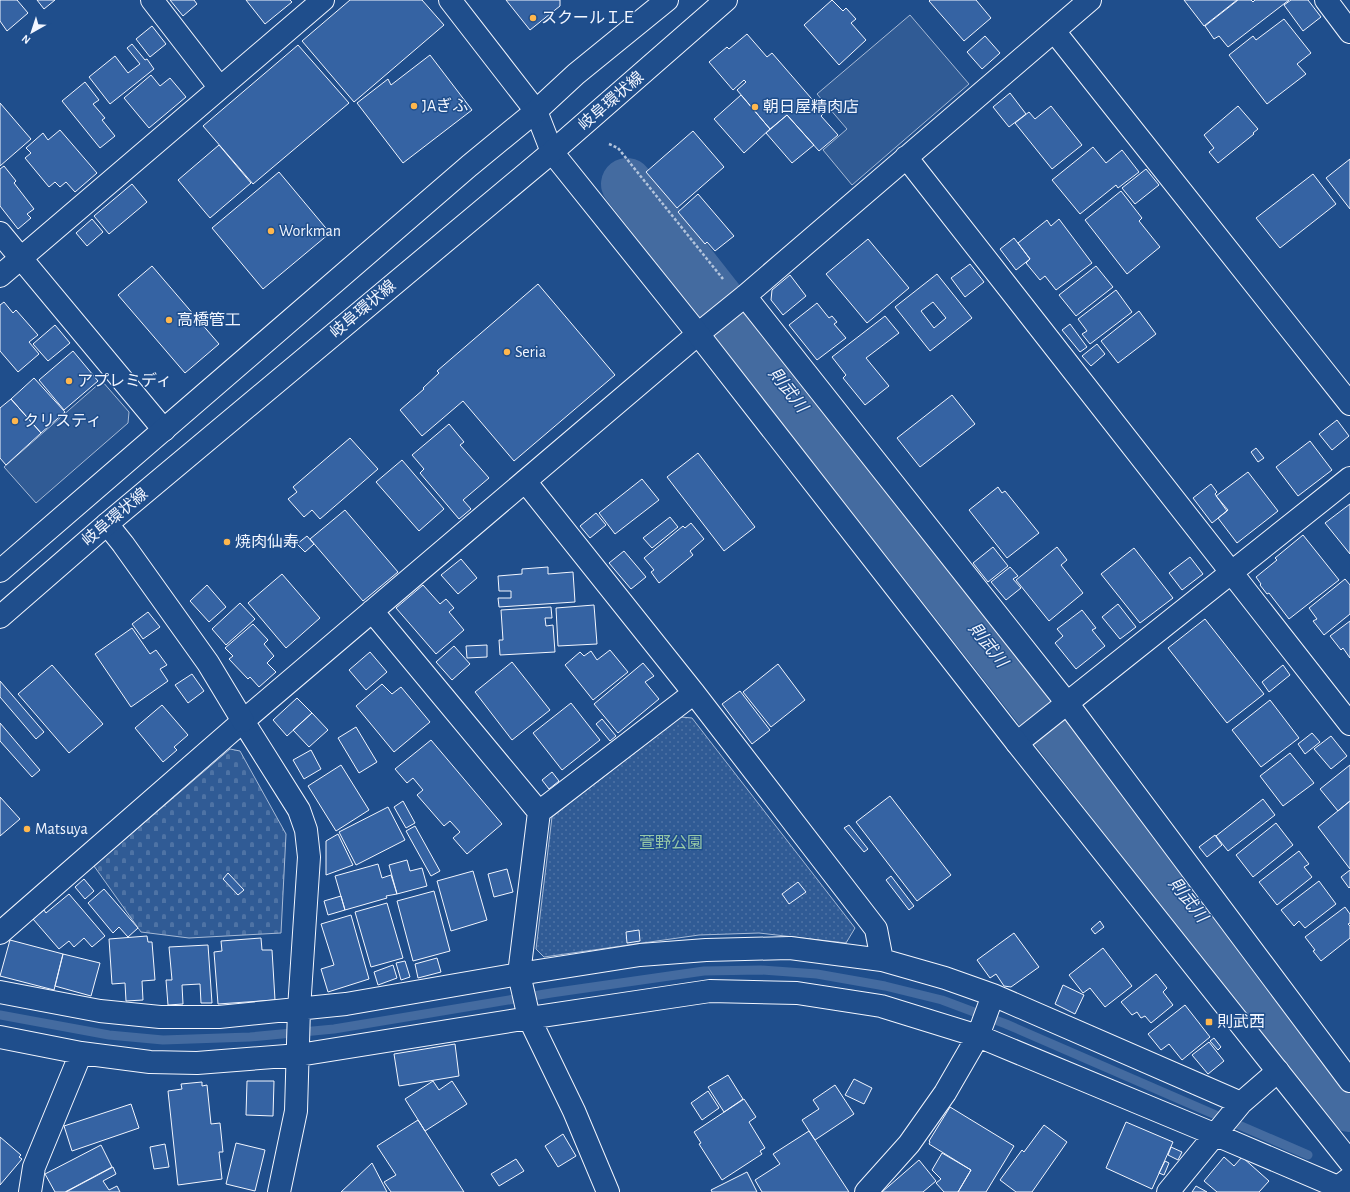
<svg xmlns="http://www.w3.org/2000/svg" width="1350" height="1192" font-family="'Alegreya Sans','Noto Sans JP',sans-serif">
<defs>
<pattern id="cemetery-stones" width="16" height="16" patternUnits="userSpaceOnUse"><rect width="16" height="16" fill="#305b95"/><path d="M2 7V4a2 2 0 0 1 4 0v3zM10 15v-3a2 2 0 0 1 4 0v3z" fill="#4e73a5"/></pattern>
<pattern id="park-dots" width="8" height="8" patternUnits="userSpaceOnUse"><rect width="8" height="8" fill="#305b95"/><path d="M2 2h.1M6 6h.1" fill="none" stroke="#4e73a5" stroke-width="1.8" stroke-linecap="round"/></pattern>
</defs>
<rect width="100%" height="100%" fill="#1f4e8c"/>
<path fill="url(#cemetery-stones)" stroke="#a8bbd7" d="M230 749 240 751 286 834 281 933 189 938 141 932 94 866Z"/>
<path fill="url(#park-dots)" stroke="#a8bbd7" d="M681 717 692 718 855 928 846 943 759 933 699 935 544 957 536 949 552 817Z"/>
<path fill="#305b95" stroke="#a8bbd7" d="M910 15 969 84 852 185 823 150 847 129 817 94Z
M102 381 129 412 128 423 36 503 4 467Z"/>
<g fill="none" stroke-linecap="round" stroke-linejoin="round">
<path stroke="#446ba0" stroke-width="9" d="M0 1015 109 1035 163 1040 250 1037 334 1029 551 993 704 971 761 970 817 974 885 986 942 1000 1006 1024 1308 1155"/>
<path stroke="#446ba0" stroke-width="52" d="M627 184 1065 741 1350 1106"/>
</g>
<path fill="#3563a3" stroke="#f2f6ff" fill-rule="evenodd" d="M0 0H17L28 13 7 31 0 21Z
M37 0H55L44 9Z
M170 0H194L197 4 183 16Z
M246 0H290L292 2 265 24Z
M350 0H422L444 25 354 102 302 41Z
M506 0H560V6L530 30Z
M832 0 843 11 846 8 856 19 851 23 866 40 839 65 804 25Z
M930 0H976L991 18 964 41 929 1Z
M1184 0H1237L1204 26Z
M1238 0H1251L1253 2 1255 0H1289L1228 47 1219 36 1214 39 1205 26Z
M1291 0H1308L1321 17 1303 31 1284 5Z
M1284 19 1311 53 1297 64 1306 74 1267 104 1229 55 1253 36 1256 40Z
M152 26 166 44 150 57 136 39Z
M747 34 767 57 772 53 824 113 821 116 838 135 819 151 787 115 770 129 737 90 746 82 744 80 733 90 709 62 727 47 729 49Z
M985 36 1000 53 982 69 967 52Z
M132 44 145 60 147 59 154 69 110 104 89 77 115 56 128 73 140 64 127 48Z
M298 45 349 103 253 184 203 126Z
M430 55 472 110 403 163 357 103 388 79 391 85Z
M151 75 160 86 170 78 186 97 149 128 124 98Z
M85 82 99 100 93 104 105 118 102 120 115 136 100 148 62 101Z
M1010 93 1026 114 1009 127 993 107Z
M741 95 770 129 744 153 714 119Z
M0 103 31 139 0 166Z
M1051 106 1082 145 1052 169 1015 123 1029 112 1035 119Z
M1238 106 1258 129 1253 133 1254 134 1218 163 1209 152 1214 148 1204 135Z
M787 115 814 145 792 163 766 133Z
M60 130 97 173 75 192 66 182 60 187 55 182 49 187 25 158 31 153 26 148 43 133 48 140Z
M693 131 724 167 677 208 646 172Z
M219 145 251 183 210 218 178 180Z
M1093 147 1106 163 1122 150 1139 172 1118 188 1116 185 1080 214 1052 180Z
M1350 159V209L1326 178Z
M4 166 16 181 14 183 34 209 27 214 31 218 18 229 0 206V169Z
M1146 169 1159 185 1135 204 1122 188Z
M279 172 330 233 263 289 212 228Z
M1313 174 1336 204 1280 248 1256 218Z
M132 184 147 202 109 234 94 216Z
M1121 191 1142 218 1139 221 1160 247 1127 274 1085 220Z
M698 194 734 236 715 251 707 242 705 244 678 212Z
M92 219 103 232 87 246 76 233Z
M1059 219 1092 263 1056 290 1045 276 1040 280 1026 263 1030 259 1018 243 1047 220 1051 226Z
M1014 238 1030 259 1016 270 1000 249Z
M868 239 909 288 867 323 826 274Z
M970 264 984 282 965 297 951 278Z
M152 266 219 344 185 373 118 295Z
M1096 266 1113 287 1076 316 1059 295Z
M937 274 972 318 930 351 895 307ZM933 302 946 318 934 328 921 311Z
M790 275 806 296 783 315 771 300 772 290Z
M538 284 615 375 514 461 463 401 422 436 400 410 424 389 423 388 439 373 437 371Z
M1116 290 1132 312 1090 344 1082 334 1087 331 1078 319Z
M4 302 13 313 16 310 38 335 29 342 39 354 18 372 0 351V305Z
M817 303 829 318 832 316 837 322 834 324 846 338 817 360 789 325Z
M1139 311 1156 334 1118 363 1101 341Z
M885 316 899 333 866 358 889 386 865 405 843 378 846 375 832 357Z
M1070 324 1087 347 1080 352 1062 330Z
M55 325 70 343 48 361 33 344Z
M1097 344 1105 354 1091 366 1082 356Z
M73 351 98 381 64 410 39 380Z
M34 378 65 412 41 433 11 399Z
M952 395 975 424 920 467 897 438Z
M11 399 41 433 6 465 0 458V408Z
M1337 420 1349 436 1332 450 1319 434Z
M449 424 464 442 460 445 489 478 463 500 471 509 459 519 420 473 424 469 412 455Z
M350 438 378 469 320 519 312 510 304 517 288 499 297 492 293 487Z
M1310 441 1332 470 1298 496 1276 467Z
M1256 448 1264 458 1258 462 1251 452Z
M698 453 755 527 724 551 667 477Z
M402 460 444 509 419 531 376 482Z
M1248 472 1278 511 1237 543 1218 518 1228 510 1216 496Z
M642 479 659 500 615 534 599 513Z
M1211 484 1217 492 1215 494 1227 511 1212 523 1193 498Z
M998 487 1002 493 1005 491 1039 533 1007 558 969 510Z
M1350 504V554L1325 523Z
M345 510 398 572 363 601 310 539Z
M596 513 606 525 590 538 580 526Z
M670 517 678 527 652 548 643 538Z
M691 523 704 539 690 551 693 555 659 583 651 572 654 570 644 558 683 526 685 528Z
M1303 535 1339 580 1289 619 1269 593 1267 594 1260 585 1261 584 1256 577 1277 560 1275 558Z
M307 536 314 544 305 552 297 544Z
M993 547 1008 566 988 582 973 563Z
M1057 547 1067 560 1061 565 1083 593 1049 621 1016 580Z
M1134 548 1173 598 1140 623 1101 574Z
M624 551 646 577 631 589 609 563Z
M1190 557 1203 574 1182 590 1169 573Z
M461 559 477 578 458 594 441 575Z
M548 567V574L573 572 575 602 499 607 498 598H511V591H499L498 576 522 574V569Z
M1010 567 1018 576 1013 579 1021 588 1006 600 991 582Z
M282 574 320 618 286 648 248 603Z
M1345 579 1350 585V614L1324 635 1313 621 1317 619 1309 608Z
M207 585 226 607 209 622 190 601Z
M423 585 440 604 446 599 454 608 449 612 464 630 436 654 396 608Z
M240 603 255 619 226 645 212 629Z
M1118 604 1136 627 1120 639 1102 617Z
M594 605 597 644 558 646 556 608Z
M551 607 552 618H545L546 626 553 625 555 652 500 655 499 640H503L501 610Z
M1082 610 1096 628 1092 630 1105 646 1076 669 1055 643 1063 636 1057 629Z
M148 612 160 627 143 639 132 624Z
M1205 619 1264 694 1227 723 1168 648Z
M1350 621V658L1343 648 1341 650 1330 636Z
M253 624 268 640 264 644 274 656 267 663 276 672 259 687 250 677 248 679 229 659 233 656 225 648Z
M132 628 150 654 156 650 167 665 160 669 168 681 131 707 95 654Z
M487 645V657L467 658 466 646Z
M454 646 470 664 452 680 436 662Z
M610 650 628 672 593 700 565 665 580 652 584 656 591 651 597 660Z
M370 652 387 672 366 690 349 670Z
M512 662 550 710 512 740 475 692Z
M643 663 654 676 645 682 659 699 618 733 594 704Z
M778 664 805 700 771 727 743 692Z
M52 665 103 724 69 753 18 694Z
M1283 665 1290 675 1269 692 1262 682Z
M192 674 204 691 188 703 175 685Z
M0 681 44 732 36 739 0 697Z
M382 684 392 694 401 687 430 722 394 752 356 706Z
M740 691 770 730 752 744 722 704Z
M297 698 312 713 287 736 273 720Z
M1270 700 1299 738 1261 767 1232 730Z
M571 703 600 740 562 770 533 733Z
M162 705 188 735 174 747 177 750 163 762 135 728Z
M312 713 328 730 309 747 293 730Z
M602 719 616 736 610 741 596 724Z
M0 723 40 770 32 777 0 741Z
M356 727 377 762 359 773 338 738Z
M1312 733 1320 742 1305 754 1298 744Z
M1331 736 1347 756 1331 769 1314 749Z
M431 740 502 824 467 854 453 838 460 832 450 821 444 826 417 795 423 790 413 778 407 783 395 769Z
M311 750 321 769 304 779 293 760Z
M1290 753 1314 783 1283 806 1260 776Z
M341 765 369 810 336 831 308 786Z
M1350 765V801L1338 811 1320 789Z
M552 772 559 781 549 789 542 780Z
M890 796 951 875 917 901 856 822Z
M0 797 20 819 0 836Z
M1263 799 1275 815 1228 851 1216 836Z
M403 801 415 823 406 828 394 807Z
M1350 801V869L1318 827Z
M388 807 405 840 356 865 339 832Z
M1276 823 1293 845 1253 877 1236 855Z
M849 825 868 849 864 852 844 828Z
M415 826 440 871 431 876 406 831Z
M338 834 353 865 326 875V841Z
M1215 835 1222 845 1207 857 1199 847Z
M1299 851 1309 864 1304 867 1312 877 1277 905 1259 882Z
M407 860 410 871 422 868 427 886 397 894 389 865Z
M378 864 382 878 391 875 397 894 386 896 387 898 345 910 335 876Z
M507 869 513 892 494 897 488 874Z
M1350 870V887L1349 888 1341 877Z
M473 871 487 920 451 931 437 881Z
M228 873 244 890 238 895 223 879Z
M891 876 914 906 909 910 886 880Z
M84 879 94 891 85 899 75 887Z
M1319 881 1336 904 1305 928 1299 921 1294 926 1281 910Z
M798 882 806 892 789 904 782 894Z
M104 889 138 928 128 937 119 927 113 933 88 903Z
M434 891 450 951 413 961 397 901Z
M69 894 105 936 92 947 84 938 74 947 69 941 59 949 33 919 44 910 46 913Z
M341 896 345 910 328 915 324 901Z
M387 903 403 958 371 967 355 912Z
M1345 907 1350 914V923L1348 924 1350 926V938L1321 961 1313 951 1315 950 1305 937Z
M351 915 369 979 328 992 321 969 334 965 321 924Z
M1100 921 1104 927 1095 934 1091 929Z
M639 930 640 941 627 943 626 932Z
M1014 933 1039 967 1011 987 1004 986 996 974 990 978 977 960Z
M147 936 148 942H152L155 980 142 981 143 1000 126 1001 125 983 112 984 109 939Z
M261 938 262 950H272L275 1000 218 1004 214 952 222 951 221 941Z
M10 940 63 954 54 990 0 976Z
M208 945 212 1003H201L200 984 182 985 183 1004 168 1005 166 980H172L169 947Z
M1103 948 1132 986 1105 1007 1090 988 1083 993 1069 975Z
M63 954 100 963 91 996 55 986Z
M437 958 441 972 418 978 415 964Z
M405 961 410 977 401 980 396 963Z
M393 965 397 978 378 985 374 972Z
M1156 974 1167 988 1163 992 1173 1005 1151 1023 1145 1016 1141 1018 1137 1012 1132 1015 1121 1002Z
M1063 985 1084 995 1075 1014 1055 1004Z
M1185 1005 1210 1037 1182 1060 1169 1044 1161 1050 1148 1034Z
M1214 1038 1221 1047 1218 1050 1210 1041Z
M1209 1042 1224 1061 1208 1074 1192 1055Z
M455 1044 459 1076 399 1086 394 1054Z
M728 1075 743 1099 724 1112 708 1087Z
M854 1079 872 1088 864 1104 845 1095Z
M247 1081H274L273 1116 246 1115Z
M433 1081 439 1090 452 1081 467 1104 425 1131 405 1099Z
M202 1082V1086L207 1085 211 1124 220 1123 223 1152H219L222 1179 178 1185 168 1091 182 1089 181 1084Z
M835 1085 854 1114 815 1140 802 1120 819 1109 813 1100Z
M708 1091 719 1108 702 1120 691 1103Z
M744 1099 756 1117 749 1122 765 1148 760 1151 762 1154 722 1180 699 1144 701 1143 694 1132Z
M131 1104 139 1128 72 1151 64 1126Z
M950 1107 1014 1146 986 1192H958L971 1170 929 1144 930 1142 929 1141Z
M418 1120 464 1192H391L384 1182 396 1175 377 1146Z
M1126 1122 1173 1142 1152 1189 1106 1168Z
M1044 1125 1067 1142 1032 1192H1016L1000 1180 1022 1150 1024 1152Z
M809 1131 849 1192H762L755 1180 780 1164 773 1154Z
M563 1134 576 1156 558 1167 545 1146Z
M0 1137 21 1155 19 1157 22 1159 0 1185Z
M236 1143 265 1150 255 1191 226 1184Z
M165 1144 169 1167 154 1169 150 1147Z
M101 1145 112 1167 65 1192H55L45 1174Z
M1171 1147 1182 1152 1178 1160 1168 1155Z
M942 1153 971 1170 958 1192H944L936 1183 941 1179 932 1170Z
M1224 1157 1234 1166 1242 1157 1269 1181 1259 1192H1217L1204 1181Z
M516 1159 524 1171 499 1186 491 1174Z
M919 1160 936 1181 923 1192H882Z
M1165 1161 1169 1163 1164 1175 1159 1173Z
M372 1163 387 1192H341Z
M113 1167 116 1174 103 1181 109 1190 117 1186 120 1192H66Z
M747 1172 757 1192H712L711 1190Z
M1196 1186 1207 1192H1192Z"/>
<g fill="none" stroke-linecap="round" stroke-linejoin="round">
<defs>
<path id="minor" d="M152 0 220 88
M1326 0 1350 32
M1054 31 1350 404
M906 157 1350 724
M0 233 164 430
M0 276 323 0
M745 296 1067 703 1350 1081
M525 481 694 693 876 929 882 960
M372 611 539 812
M243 721 299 810 306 830 309 857 299 1009 296 1111 279 1192
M1017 743 1350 478
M0 933 243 721 698 334 745 296 1090 0
M0 992 100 1011 160 1017H219L346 1004 519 974 640 955 706 950 790 948 882 960 945 978 993 995 1241 1103 1278 1071
M0 1037 81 1053 150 1062 197 1063 299 1055 529 1018 710 991 797 993 881 1006 978 1036 1216 1135 1338 1187 1350 1178
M30 1192 34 1167 81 1053
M608 1192 574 1111 529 1018 519 974 539 812 694 693
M866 1192 909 1144 945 1093 978 1036 993 995
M1168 1192 1241 1103"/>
<path id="tertiary" d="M450 0 536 111 552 152 698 334 1017 743 1350 1162
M107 524 123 544 208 663 243 721"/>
<path id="primary" d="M0 571 469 166 536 111 576 74 667 0
M0 617 107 524 552 152 726 0"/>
</defs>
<use href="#minor" stroke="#f2f6ff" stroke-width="24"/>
<use href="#tertiary" stroke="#f2f6ff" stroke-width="24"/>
<use href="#primary" stroke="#f2f6ff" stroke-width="24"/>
<path stroke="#b3c4dc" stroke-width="2.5" stroke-dasharray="3 2" stroke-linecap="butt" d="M609 144 618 148 723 279"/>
<use href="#minor" stroke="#1f4e8c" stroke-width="22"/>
<use href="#tertiary" stroke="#1f4e8c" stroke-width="22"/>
<use href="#primary" stroke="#1f4e8c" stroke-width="22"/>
</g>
<g fill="#ffb74d" stroke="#1f4e8c" stroke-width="1.5">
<circle cx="533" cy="18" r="4"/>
<circle cx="414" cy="106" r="4"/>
<circle cx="755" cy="107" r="4"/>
<circle cx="271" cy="231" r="4"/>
<circle cx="169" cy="320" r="4"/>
<circle cx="507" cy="352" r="4"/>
<circle cx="69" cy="381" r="4"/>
<circle cx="15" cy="421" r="4"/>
<circle cx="227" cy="542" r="4"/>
<circle cx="27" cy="829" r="4"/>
<rect x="1205" y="1018" width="8" height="8" rx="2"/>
</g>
<g text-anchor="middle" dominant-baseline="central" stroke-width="3" stroke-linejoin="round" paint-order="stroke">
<g font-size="16" fill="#f2f6ff" stroke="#1f4e8c" text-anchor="start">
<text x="541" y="18">スクールＩＥ</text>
<text x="422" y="106">JAぎふ</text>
<text x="763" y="107">朝日屋精肉店</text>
<text x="279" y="231">Workman</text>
<text x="177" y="320">高橋管工</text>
<text x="515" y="352">Seria</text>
<text x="77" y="381">アプレミディ</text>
<text x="23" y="421">クリスティ</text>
<text x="235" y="542">焼肉仙寿</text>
<text x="35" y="829">Matsuya</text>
<text x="1217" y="1022">則武西</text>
</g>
<g font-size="16" fill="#f2f6ff" stroke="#1f4e8c">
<text transform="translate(611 101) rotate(-41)">岐阜環状線</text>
<text transform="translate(363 309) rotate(-40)">岐阜環状線</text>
<text transform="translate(115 517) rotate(-40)">岐阜環状線</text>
</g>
<g font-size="16" fill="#97c8a6" stroke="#1f4e8c">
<text x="671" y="843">萱野公園</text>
</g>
<g font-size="17" font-style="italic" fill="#f2f6ff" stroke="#1f4e8c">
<text transform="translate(788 390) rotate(52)">則武川</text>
<text transform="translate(988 645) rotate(52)">則武川</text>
<text transform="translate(1188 900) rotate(52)">則武川</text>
</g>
</g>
<g transform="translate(32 32) rotate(219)" stroke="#1f4e8c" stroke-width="3" paint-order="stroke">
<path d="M0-3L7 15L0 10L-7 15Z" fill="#f2f6ff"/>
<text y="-6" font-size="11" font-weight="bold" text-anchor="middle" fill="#f2f6ff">N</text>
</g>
</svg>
